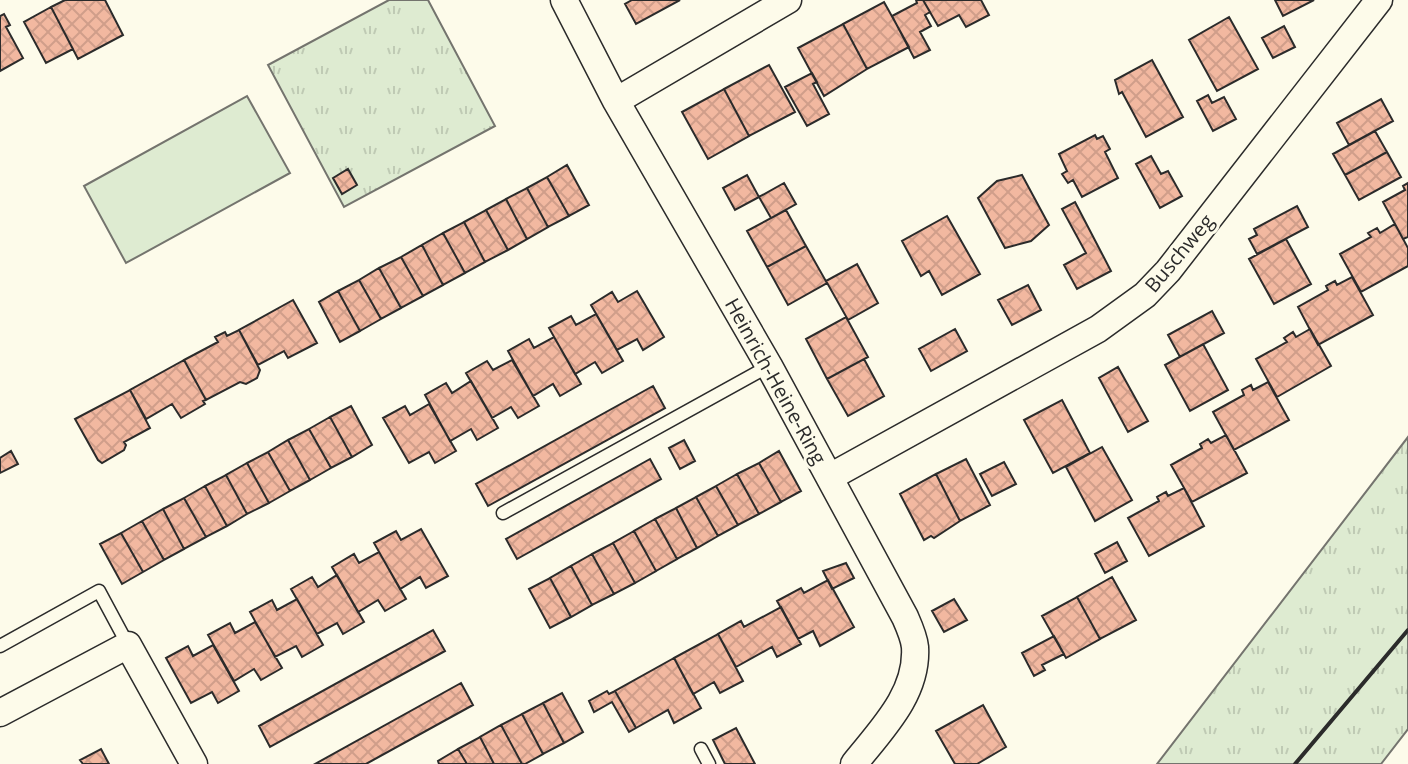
<svg xmlns="http://www.w3.org/2000/svg" width="1408" height="764" font-family="'Open Sans',sans-serif">
<defs>
<pattern id="grass-tufts" width="24" height="20" patternUnits="userSpaceOnUse" patternTransform="scale(2)"><rect width="24" height="20" fill="#deebd1"/><path d="M3 7l-1-3M5 7V3M7 7l1-3M15 17l-1-3M17 17v-4M19 17l1-3" fill="none" stroke="#bfcab4"/></pattern>
<pattern id="building-cross-hatch" width="8" height="8" patternUnits="userSpaceOnUse" patternTransform="scale(2)"><rect width="8" height="8" fill="#f2b8a0"/><path d="M0 0l8 8M0 8l8-8" fill="none" stroke="#d09e8a"/></pattern>
</defs>
<rect width="100%" height="100%" fill="#fdfbea"/>
<path fill="url(#grass-tufts)" stroke="#74746e" stroke-width="2" d="M389 0H428L495 126 344 207 268 65Z
M1408 437V729L1381 764H1157Z"/>
<path fill="#deebd1" stroke="#74746e" stroke-width="2" d="M247 96 290 173 126 263 84 186Z"/>
<path fill="url(#building-cross-hatch)" stroke="#2b2b2b" stroke-width="2" d="M65 0H105L123 35 78 59 51 7Z
M632 0H680L636 24 625 4Z
M916 0H923L930 12 925 15 931 26 920 32 930 50 914 58 892 16 917 3Z
M923 0H981L989 15 966 27 959 15 938 26Z
M1275 0H1314L1283 16Z
M884 2 909 47 867 69 843 24Z
M51 7 73 49 46 63 24 22Z
M4 14 10 25 6 27 23 58 0 71V16Z
M1229 17 1258 69 1217 91 1189 40Z
M843 24 867 69 824 96 798 48Z
M1284 26 1295 47 1273 58 1262 38Z
M1152 60 1183 117 1146 137 1122 92 1119 94 1115 80Z
M769 65 795 112 749 136 724 89Z
M812 73 817 82 813 84 829 114 807 126 785 87Z
M724 89 749 136 708 159 682 112Z
M1208 95 1212 103 1224 97 1236 119 1213 131 1197 101Z
M1381 99 1393 121 1349 145 1337 123Z
M1375 131 1387 152 1345 175 1333 154Z
M1095 135 1097 139 1103 136 1110 149 1105 152 1118 178 1082 197 1073 180 1068 183 1062 174 1067 171 1059 154Z
M1387 152 1401 177 1359 200 1345 175Z
M1151 156 1161 174 1168 171 1182 196 1160 208 1136 164Z
M567 165 589 205 569 216 547 177Z
M348 169 357 185 342 194 333 178Z
M747 175 759 197 735 210 723 188Z
M1022 175 1049 225 1031 241 1005 248 978 198 997 181Z
M547 177 569 216 548 227 527 188Z
M784 183 796 204 771 218 759 197Z
M1408 183V237L1403 239 1383 202 1405 190 1403 186Z
M527 188 548 227 527 239 506 199Z
M506 199 527 239 508 250 486 210Z
M1075 202 1111 271 1077 289 1064 265 1086 253 1062 209Z
M1297 206 1308 227 1257 254 1249 239 1257 235 1254 229Z
M486 210 508 250 485 262 464 222Z
M786 210 806 246 767 267 747 231Z
M947 216 980 274 942 295 929 271 921 276 902 241Z
M464 222 485 262 465 273 443 233Z
M1395 224 1408 248V266L1361 292 1340 254 1371 237 1368 233 1377 228 1380 233Z
M443 233 465 273 443 285 422 245Z
M1286 239 1311 284 1274 304 1249 259Z
M422 245 443 285 423 296 401 257Z
M806 246 827 283 788 305 767 267Z
M401 257 423 296 401 308 379 268Z
M857 264 878 303 848 320 826 281Z
M379 268 401 308 381 319 359 280Z
M1352 277 1373 315 1318 345 1298 307 1328 290 1326 286 1335 281 1337 285Z
M359 280 381 319 360 331 338 291Z
M1028 285 1041 310 1012 325 998 300Z
M338 291 360 331 340 342 319 302Z
M637 291 664 337 643 350 637 339 617 350 591 305 612 292 618 302Z
M293 300 317 343 288 358 284 351 258 365 239 330Z
M1212 311 1224 333 1180 357 1168 335Z
M596 314 623 361 602 373 595 362 575 374 549 328 571 316 576 325Z
M846 317 868 357 827 379 806 339Z
M955 329 967 351 931 371 919 349Z
M1310 329 1331 366 1277 397 1256 359 1287 342 1284 338 1293 332 1296 337Z
M239 330 260 370 257 378 246 384 240 382 206 400 184 360 218 342 215 337 225 332 227 336Z
M554 337 581 384 560 396 553 384 533 396 508 351 529 339 534 348Z
M1203 344 1228 390 1190 411 1165 365Z
M864 359 884 396 848 416 827 379Z
M184 360 206 400 203 401 205 404 181 418 172 404 146 419 130 390Z
M512 360 539 406 518 418 511 407 492 418 466 373 487 361 493 370Z
M1118 367 1148 421 1128 432 1099 378Z
M471 381 498 428 477 440 471 429 450 441 425 395 446 383 452 393Z
M1268 382 1289 420 1234 450 1213 412 1244 395 1242 390 1251 385 1253 390Z
M653 386 665 408 488 506 476 484Z
M130 390 150 428 124 442 126 445 124 450 102 463 98 460 75 419Z
M1062 400 1090 453 1053 473 1024 420Z
M429 404 456 451 435 463 429 452 409 463 383 418 405 406 410 415Z
M351 406 372 445 352 457 330 417Z
M330 417 352 457 331 468 309 429Z
M309 429 331 468 310 480 288 440Z
M1226 435 1247 473 1192 502 1171 465 1202 448 1200 444 1208 439 1211 443Z
M288 440 310 480 290 491 268 452Z
M684 440 695 461 680 469 669 448Z
M1102 447 1132 500 1095 521 1066 467Z
M11 451 18 464 0 473V458Z
M779 451 801 491 781 502 759 463Z
M268 452 290 491 269 503 247 463Z
M650 459 661 479 517 559 506 539Z
M966 459 990 505 960 521 936 474Z
M1004 462 1016 484 992 496 980 474Z
M247 463 269 503 247 514 226 475Z
M759 463 781 502 759 514 737 474Z
M737 474 759 514 738 525 716 486Z
M936 474 960 521 934 538 931 536 924 540 900 494Z
M226 475 247 514 227 526 205 486Z
M205 486 227 526 206 537 184 498Z
M716 486 738 525 718 536 696 497Z
M1184 488 1204 526 1149 556 1128 518 1159 501 1157 497 1166 492 1168 496Z
M696 497 718 536 697 548 676 508Z
M184 498 206 537 184 549 163 509Z
M676 508 697 548 677 559 655 519Z
M163 509 184 549 164 560 142 521Z
M655 519 677 559 656 571 634 531Z
M142 521 164 560 143 572 121 533Z
M421 529 448 576 426 588 420 577 400 589 374 543 396 531 401 540Z
M634 531 656 571 635 583 613 543Z
M121 533 143 572 122 584 100 544Z
M1117 542 1127 561 1105 573 1095 554Z
M613 543 635 583 614 594 592 554Z
M379 552 406 599 385 611 378 600 358 612 332 567 354 554 359 563Z
M592 554 614 594 592 605 571 566Z
M846 563 854 578 832 589 823 571Z
M571 566 592 605 571 617 550 578Z
M337 575 364 622 343 634 337 623 317 634 291 589 312 577 318 587Z
M1112 577 1136 620 1100 639 1077 597Z
M550 578 571 617 550 628 529 589Z
M828 580 854 627 820 646 813 631 798 639 777 601 801 588 804 593Z
M1077 597 1100 639 1066 658 1042 616Z
M297 599 323 645 302 657 296 646 275 657 250 612 272 600 277 610Z
M954 599 967 620 944 632 932 611Z
M781 607 801 644 777 657 772 647 736 667 718 634 741 621 744 627Z
M255 622 282 668 261 680 254 669 234 681 208 635 230 623 235 633Z
M433 630 445 651 270 747 259 726Z
M718 634 743 681 720 693 714 682 693 694 674 658Z
M1054 636 1064 654 1042 665 1045 670 1034 676 1022 653Z
M213 645 239 691 218 703 212 692 191 703 166 658 188 646 193 656Z
M674 658 701 708 674 723 668 710 636 728 615 691Z
M461 683 473 705 366 764H315Z
M607 691 609 694 615 691 636 728 629 732 612 702 594 712 589 701Z
M562 693 583 732 564 743 543 703Z
M543 703 564 743 543 754 522 714Z
M983 705 1006 747 977 764H955L936 731Z
M522 714 543 754 525 764H522L501 725Z
M501 725 522 764H494L480 737Z
M736 728 755 764H725L713 740Z
M480 737 494 764H467L458 749Z
M101 749 109 764H83L80 760Z
M458 749 467 764H439L438 761Z"/>
<g fill="none" stroke-linecap="round" stroke-linejoin="round">
<defs>
<path id="service" d="M503 513 769 366
M0 646 99 591 128 645
M701 749 709 764"/>
<path id="minor" d="M564 0 616 101 769 366 905 617C909 626 914 637 915 647 918 694 881 730 854 764
M616 101 788 0
M830 477 1098 329 1145 295 1168 271 1379 0
M0 713 128 645 194 764"/>
</defs>
<use href="#service" stroke="#2b2b2b" stroke-width="15"/>
<use href="#minor" stroke="#2b2b2b" stroke-width="29"/>
<use href="#service" stroke="#fdfbea" stroke-width="12"/>
<use href="#minor" stroke="#fdfbea" stroke-width="26"/>
<path stroke="#2b2b2b" stroke-width="4" d="M1295 764 1408 630"/>
</g>
<g text-anchor="middle" dominant-baseline="central" stroke-width="6" stroke-linejoin="round" paint-order="stroke">
<g font-size="20" fill="#2b2b2b" stroke="#fdfbea">
<text transform="translate(1179 253) rotate(-50)">Buschweg</text>
<text transform="translate(776 381) rotate(61)">Heinrich-Heine-Ring</text>
</g>
</g>
</svg>
